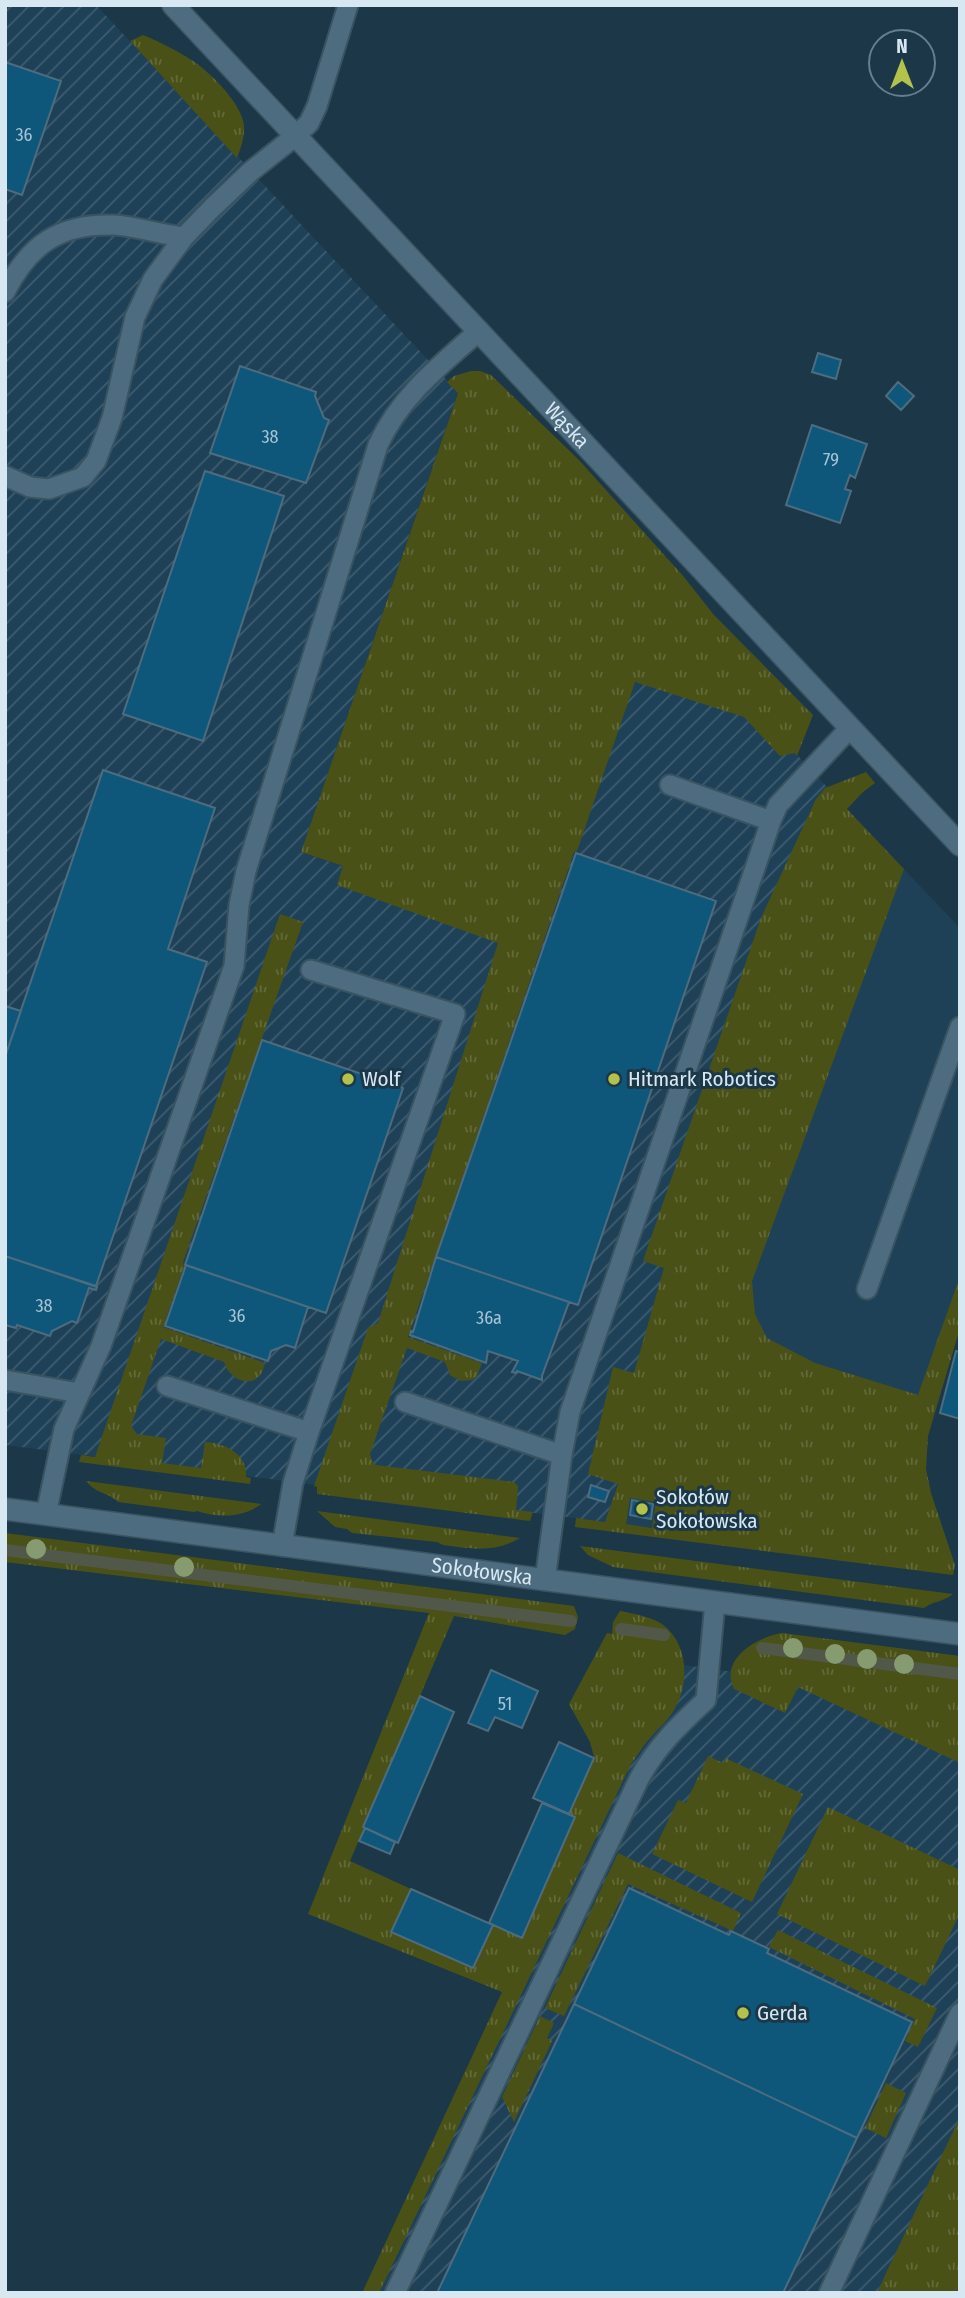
<svg xmlns="http://www.w3.org/2000/svg" width="965" height="2298" font-family="'Fira Sans Condensed',sans-serif">
<defs>
<pattern id="industrial-furrows" width="10" height="10" patternUnits="userSpaceOnUse" patternTransform="scale(1.75)"><rect width="10" height="10" fill="#1e4157"/><path d="M-1 1l2-2M0 10L10 0M9 11l2-2" fill="none" stroke="#3e5c70"/></pattern>
<pattern id="grass-tufts" width="24" height="20" patternUnits="userSpaceOnUse" patternTransform="scale(1.75)"><rect width="24" height="20" fill="#4a5117"/><path d="M3 7l-1-3M5 7V3M7 7l1-3M15 17l-1-3M17 17v-4M19 17l1-3" fill="none" stroke="#636a39"/></pattern>
</defs>
<rect width="100%" height="100%" fill="#1b3748"/>
<path fill="#1e4157" d="M847 809 960 928V1276L864 1554 605 1522Z"/>
<path fill="url(#industrial-furrows)" d="M5 5H96L458 392 301 852 524 929 641 587 827 787 627 1455 605 1522 5 1445Z
M670 1663 960 1704V2143L937 2293H371Z"/>
<path fill="url(#grass-tufts)" fill-rule="evenodd" d="M143 35C160 42 178 51 193 61 210 72 242 104 244 125 245 136 241 148 237 158L130 41Z
M471 371H480L491 375 579 460 684 577 714 615 813 715 797 756 795 753 780 756 744 717 635 682 577 851 574 852 408 1337 482 1363 477 1376 472 1380 461 1381 450 1375 445 1362 407 1348 370 1454 372 1461 376 1465 514 1482 518 1486 516 1510 533 1512 530 1521 317 1494V1487L314 1486 368 1328 378 1323 498 943 337 885 343 866 301 852 458 393 447 382 454 376Z
M866 772 875 783 863 792 847 809 904 869 752 1281 755 1314 767 1338 815 1363 918 1395 960 1276V1328L928 1436 926 1469 931 1493 955 1565 953 1575 575 1527 576 1518 605 1522 618 1484 588 1474 613 1367 634 1373 664 1268 643 1261 761 918 816 799 825 788ZM630 1498 656 1502 652 1528 626 1524Z
M280 914 303 922 183 1262 184 1267 163 1327 265 1363C264 1366 263 1371 261 1374 249 1390 228 1377 224 1362L161 1339 131 1426 137 1434 166 1438 162 1463 201 1468 205 1442C225 1443 248 1454 246 1477L251 1478 250 1484 79 1462 81 1455 95 1457Z
M86 1481 261 1504C243 1518 218 1518 197 1511L194 1512 118 1502C108 1492 96 1494 86 1481Z
M317 1511 520 1538C495 1553 471 1549 443 1545L437 1542 352 1533 347 1529 335 1527Z
M5 1533 574 1606 578 1617 575 1629 565 1635 454 1616 350 1861 411 1889 392 1932 473 1968 493 1925 522 1938 575 1818 569 1814 594 1757 590 1742 569 1704 607 1633 612 1634 613 1622 620 1611C635 1614 649 1616 662 1624 688 1643 690 1682 675 1708 669 1720 659 1728 651 1737 643 1745 638 1755 631 1764L379 2293H362L502 1992 308 1914 429 1613 5 1562Z
M580 1546 953 1594C944 1602 933 1601 924 1608L613 1567 588 1555Z
M782 1633 960 1656V1763L798 1687 785 1713 734 1689C719 1659 757 1637 782 1633Z
M708 1756 723 1763 725 1758 803 1794 752 1902 652 1854 678 1800 686 1803Z
M828 1807 960 1870V1913L925 1986 777 1914Z
M618 1853 741 1913 733 1931 628 1884 564 2016 545 2008Z
M778 1930 937 2008 918 2047 905 2041 915 2019 769 1947Z
M540 2016 554 2023 547 2038 552 2041 514 2122 502 2097Z
M886 2083 906 2093 886 2138 865 2128Z
M960 2117V2293H877L887 2271Z"/>
<g fill="none" stroke-linecap="round" stroke-linejoin="round">
<path stroke="#515849" stroke-width="12" d="M5 1550 571 1621
M621 1629 664 1635
M762 1648 960 1674"/>
</g>
<path fill="#0e577b" stroke="#4e6c7f" stroke-width="2" d="M5 62 61 81 22 195 5 189Z
M818 353 841 360 836 379 812 372Z
M240 366 316 392 315 396 324 418 329 420 306 483 210 453Z
M898 382 914 396 901 410 886 396Z
M812 425 867 444 855 478 850 475 845 489 851 491 840 523 786 505Z
M205 471 284 496 203 741 123 714Z
M103 770 215 808 168 949 207 962 96 1286 5 1256V1057Z
M576 853 716 901 578 1305 436 1257Z
M5 1006 21 1011 5 1057Z
M262 1040 403 1088 326 1313 185 1265Z
M5 1256 97 1287 96 1290 89 1288 77 1323 72 1321 52 1331 50 1336 17 1325 16 1328 5 1325Z
M436 1257 569 1302 542 1376V1380L517 1371 516 1373 512 1372 518 1361 488 1351 486 1363 410 1335 411 1331 413 1332Z
M186 1265 308 1307 295 1348 286 1345 271 1351 268 1361 165 1326Z
M956 1351 960 1352V1419L940 1413Z
M591 1485 609 1491 605 1502 588 1497Z
M632 1500 653 1504 651 1519 630 1515Z
M491 1670 538 1691 522 1728 495 1717 488 1731 468 1723Z
M420 1696 454 1712 398 1843 363 1827Z
M559 1742 594 1758 569 1814 533 1798Z
M542 1803 575 1817 522 1938 489 1923Z
M365 1828 395 1842 390 1854 359 1841Z
M629 1888 729 1935 731 1931 769 1949 767 1953 912 2022 857 2138 574 2004Z
M411 1889 493 1925 473 1968 391 1932Z
M574 2004 857 2138 783 2293H437Z"/>
<g fill="none" stroke-linecap="round" stroke-linejoin="round">
<defs>
<path id="service" d="M5 292C29 245 59 223 114 225 136 226 161 235 184 237
M5 476 30 487 49 489 83 477 96 461 112 418 135 317 153 279 184 237 212 208 250 172 294 137 309 123 317 106 348 5
M771 821 778 805 850 728
M867 1289 960 1027
M5 1380 79 1393
M167 1386 309 1432
M405 1402 562 1455
M46 1514 64 1429 101 1346 234 966 239 905 246 871 378 445C400 397 440 365 479 331
M282 1546 293 1483 309 1432 455 1014 311 970
M545 1580 562 1455 570 1412 771 821 670 785
M395 2293 639 1779C656 1747 680 1724 706 1700L715 1602
M829 2293 960 2013"/>
<g id="minor">
<path id="s1" d="M173 5 960 845"/>
</g>
<g id="tertiary">
<path id="s2" d="M5 1509 960 1634"/>
</g>
</defs>
<use href="#service" stroke="#3a5361" stroke-width="23"/>
<use href="#minor" stroke="#3a5361" stroke-width="24"/>
<use href="#tertiary" stroke="#3a5361" stroke-width="24"/>
<use href="#service" stroke="#4e6c7f" stroke-width="19"/>
<use href="#minor" stroke="#4e6c7f" stroke-width="21"/>
<use href="#tertiary" stroke="#4e6c7f" stroke-width="21"/>
</g>
<g fill="#869b6f">
<circle cx="36" cy="1549" r="10"/>
<circle cx="184" cy="1567" r="10"/>
<circle cx="793" cy="1648" r="10"/>
<circle cx="835" cy="1654" r="10"/>
<circle cx="867" cy="1659" r="10"/>
<circle cx="904" cy="1664" r="10"/>
</g>
<g fill="#b2c24b" stroke="#1b3748" stroke-width="2.5">
<circle cx="348" cy="1079" r="7"/>
<circle cx="614" cy="1079" r="7"/>
<circle cx="642" cy="1509" r="7"/>
<circle cx="743" cy="2013" r="7"/>
</g>
<g text-anchor="middle" dominant-baseline="central" stroke-width="6" stroke-linejoin="round" paint-order="stroke">
<g font-size="18" fill="#a6c4d5">
<text x="24" y="135">36</text>
<text x="270" y="437">38</text>
<text x="831" y="460">79</text>
<text x="44" y="1306">38</text>
<text x="237" y="1316">36</text>
<text x="489" y="1318">36a</text>
<text x="505" y="1704">51</text>
</g>
<g font-size="21" fill="#d8e8f3" stroke="#1b3748">
<text stroke="none"><textPath href="#s1" startOffset="576">Wąska</textPath></text>
<text stroke="none"><textPath href="#s2" startOffset="481">Sokołowska</textPath></text>
</g>
<g font-size="21" fill="#d8e8f3" stroke="#1b3748" text-anchor="start">
<text x="362" y="1079">Wolf</text>
<text x="628" y="1079">Hitmark Robotics</text>
<text x="656" y="1497">Sokołów<tspan x="656" dy="24">Sokołowska</tspan></text>
<text x="757" y="2013">Gerda</text>
</g>
</g>
<rect width="965" height="2298" fill="none" stroke="#d8e8f3" stroke-width="14"/>
<g transform="translate(902 63)"><circle r="33" fill="#1b3748" stroke="#677e8c" stroke-width="2"/>
<path d="M0-5L12 26L0 18L-12 26Z" fill="#b2c24b"/>
<text y="-10" font-size="19" font-weight="bold" text-anchor="middle" fill="#d8e8f3">N</text>
</g>
</svg>
